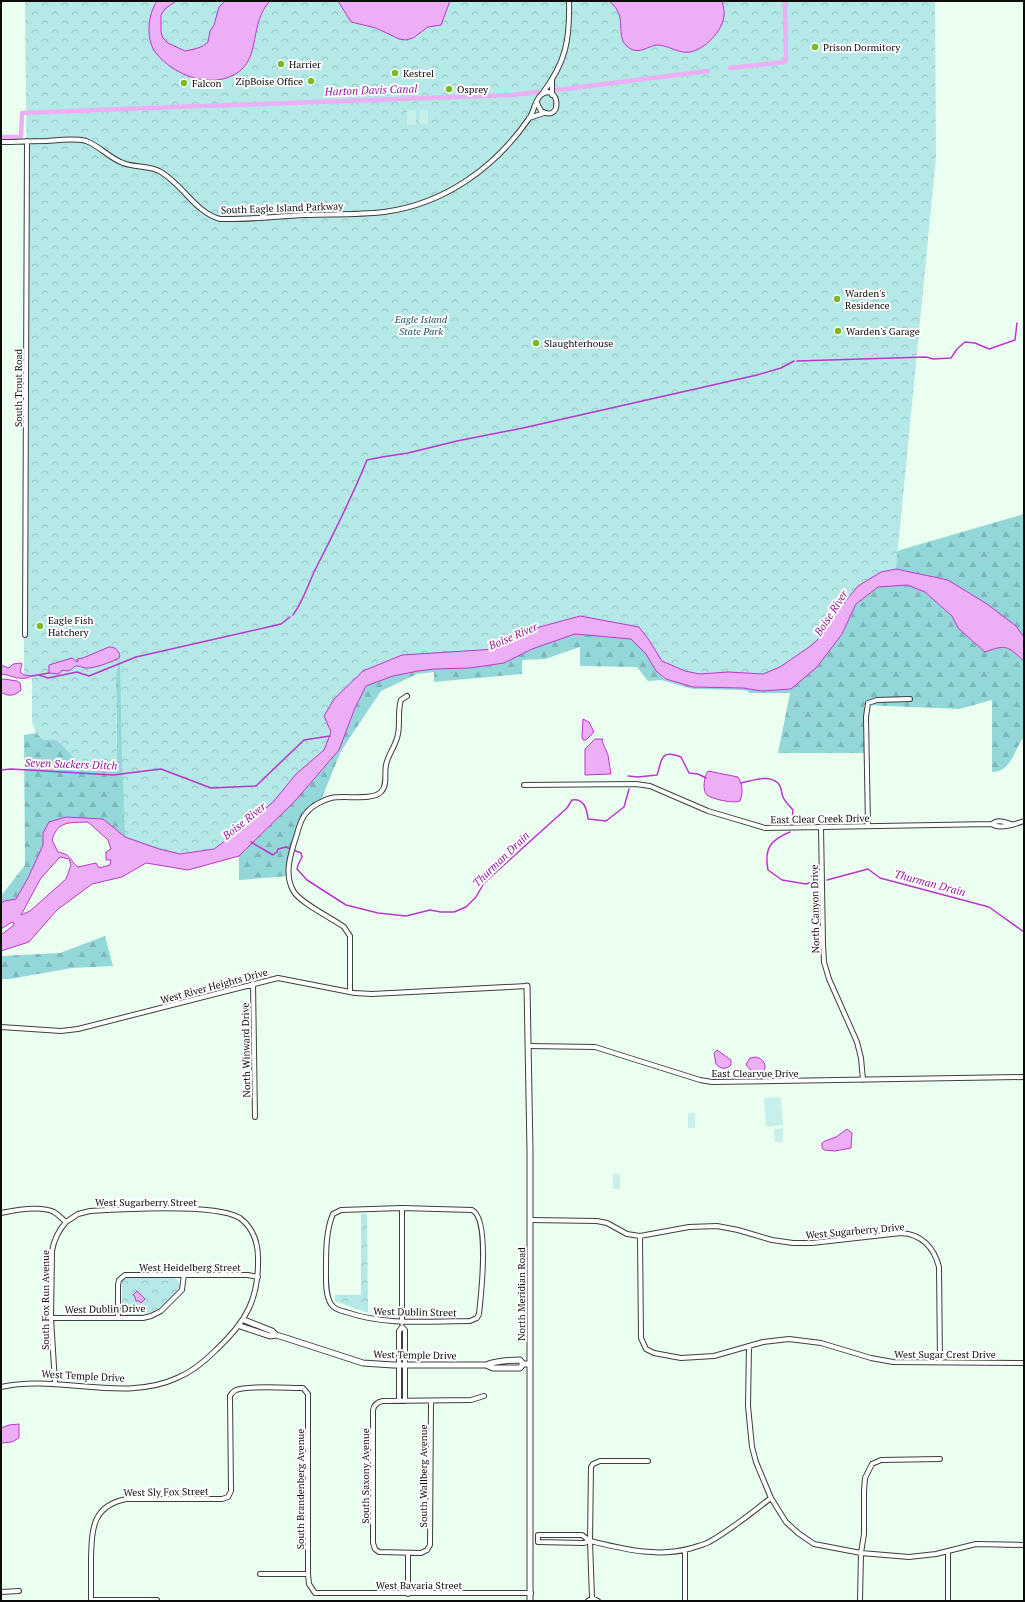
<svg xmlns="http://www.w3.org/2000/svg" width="1025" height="1602" font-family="'PT Serif',serif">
<defs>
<pattern id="forest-firs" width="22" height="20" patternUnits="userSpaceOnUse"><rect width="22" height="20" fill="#94d7d9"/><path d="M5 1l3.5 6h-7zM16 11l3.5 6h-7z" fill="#7eb7b9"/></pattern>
<pattern id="park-crowns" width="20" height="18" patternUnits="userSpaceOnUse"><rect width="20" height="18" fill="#b4e9e7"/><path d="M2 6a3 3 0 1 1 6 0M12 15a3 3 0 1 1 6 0" fill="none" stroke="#99c6c5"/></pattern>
</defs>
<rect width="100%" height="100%" fill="#eafff0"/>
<path fill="url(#forest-firs)" d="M354 466 377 467 327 570 375 638 591 610 614 616 688 628 798 617 801 612 860 565 900 550 1024 514V637L1016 626 987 604 948 580 896 569 881 572 858 586 839 609 826 631 812 645 780 667 763 674 728 672 700 674 685 671 662 661 649 640 639 627 580 616 525 631 512 637 496 649 402 655 363 671 334 699 324 716 331 732 325 750 296 774 274 801 244 827 214 849 180 854 159 849 125 837 103 819 66 817 49 823 43 833V845L28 878 16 899 4 901 1 904V896L25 865 24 735 36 733 44 740H57L80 763 101 767 117 759 116 675 100 676 93 680H40V671C47 671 52 674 59 674L62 670C67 672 72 670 75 666 80 666 82 667 85 667 95 669 109 663 118 659L121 650 138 644 130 620 128 600 222 587 291 622 253 672 214 683 181 670 148 681 182 758 251 766 323 690 339 669 305 658 295 638 326 621 299 567Z
M907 585 925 592 952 616 958 628 985 652C1006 644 1008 646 1024 661V737C1014 749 1012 772 992 772V700L959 709 864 705V753H778L790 693H750L747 691 743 690 693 689 661 680 648 681 637 667 580 666V647L545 659 522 660V674L434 682V672L417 674 381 691 341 751 321 800 310 806 303 815 293 847 289 876 239 880V856L295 801 339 750 355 708 366 686 393 676 418 671 434 669 470 668 504 663 532 649 575 634 631 639 646 654 656 671 665 679 693 687 743 688 762 691 817 667 842 634 856 604 878 587Z
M105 936 113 966 72 968 10 979H1V956L60 953Z"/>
<path fill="url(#park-crowns)" d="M25 1H935L936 157 896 569 881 572 839 609 826 631 812 645 780 667 763 674 728 672 700 674 685 671 662 661 649 640 580 616 525 631 512 637 496 649 402 655 363 671 324 716 331 732 325 750 296 774 274 801 244 827 214 849 180 854 125 837 122 762 120 656 116 675 117 759 101 767 80 763 57 740H44L36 733 32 722V676L24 675V633L27 566 29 390V383H26L27 204Z
M361 1214H367L368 1313 335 1301V1295H361Z
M127 1278H174L178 1280 180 1286C177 1291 173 1295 169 1299 159 1309 150 1315 135 1315 129 1315 125 1316 122 1310V1281Z"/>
<path fill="#c6f0e9" d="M407 110H416V125H407Z
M420 110H428V124H419Z
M781 1097 783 1125 766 1127 764 1098Z
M688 1113H695V1128H688Z
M783 1128V1142H775L774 1129Z
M613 1174H620V1189H613Z"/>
<path fill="#ecaff6" stroke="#bc36cd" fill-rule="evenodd" d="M157 1H176L165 9 161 15V32L163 38 168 43 185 51 195 49 203 46 208 42 210 31 214 25 219 7 225 1H270C249 23 261 58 237 73 211 90 173 75 156 53 145 39 148 14 157 1Z
M338 1H450L441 25 428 27 413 38 406 40 399 39 376 28 351 22Z
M609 1H722C723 5 725 12 724 16 722 32 705 49 690 52 678 54 669 45 657 45 648 46 640 54 631 49 615 41 625 23 617 10 616 7 612 4 609 1Z
M896 569 948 580 987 604 1016 626 1024 637V661C1007 646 1007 644 985 652L958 628 952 616 925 592 907 585 878 587 856 604 842 634 817 667 791 689 762 691 743 688 693 687 666 679 656 671 646 654 631 639 575 634 532 649 504 663 470 668 434 669 418 671 393 676 366 686 355 708 339 750 295 801 239 856 188 870 146 863 122 877 92 884 57 910 29 942 1 951V935L14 925V923L12 922 1 929V904L4 901 16 899 28 878 43 845V833L49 822 66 817 103 819 125 837 159 849 180 854 214 849 244 827 274 801 296 774 324 750 331 732 324 716 334 699 363 671 402 655 496 649 512 637 525 631 580 616 639 627 649 640 662 661 685 671 700 674 728 672 763 674 780 667 812 645 826 631 839 609 858 586 881 572ZM88 822 108 840 111 849 106 852V860H111L110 865 99 868 96 863 78 867C68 859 73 855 58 852L52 840C58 820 70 823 88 822ZM60 857 69 859 71 865 66 879 30 911 21 915 41 878Z
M109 647C116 647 118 650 120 656L118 659C110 662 94 669 85 668 82 667 80 666 75 666 72 670 67 672 62 670L59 674 49 673V665L72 658 77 662 78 661 77 659 83 658Z
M21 663 22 664 20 672 24 675 32 676C21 682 12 675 1 674V665L9 668 13 664Z
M4 679 17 681 20 683 21 690C15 696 8 697 1 692V680Z
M583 719 589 722 594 732 586 740H583L582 737Z
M595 739H603L602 741 608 755 611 774 585 775V749Z
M708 771 738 777C743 785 743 793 740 801 735 804 711 799 707 795 702 791 704 776 708 771Z
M717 1050 731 1060V1065C726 1070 720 1069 716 1064L714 1053Z
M756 1057C763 1059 767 1064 764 1071 757 1074 749 1071 746 1064L750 1058Z
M847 1129 852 1133 851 1148 835 1151 824 1150 822 1148V1143L825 1141 836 1137Z
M137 1291 145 1299 141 1303 139 1301H136L135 1297 133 1295Z
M19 1424V1438L12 1442 1 1443V1428L9 1425Z"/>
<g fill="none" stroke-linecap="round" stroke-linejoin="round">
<path stroke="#bc36cd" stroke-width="1.5" d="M797 361 926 357 933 359 951 358 957 349 965 342 975 343 989 349 1015 340 1017 323
M293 615C304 600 308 584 316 568 334 533 352 497 367 460L382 457 408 453 457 441 523 428 757 375 781 368 794 361
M39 675 48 678 77 672 89 676 136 657 281 624 290 617
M32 676 49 673
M1 770 11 769 113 775 161 769 211 788 256 786 304 740 330 736
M628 776 638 777 657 775C662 762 659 748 681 757L689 773 698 774 706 778
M741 783C752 781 768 774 778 783 782 787 781 793 783 797 785 802 790 806 793 810L792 822
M790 832C770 840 764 849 768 870L782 880 806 884 815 881
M251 842 273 855 277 852 278 849 286 847 301 853 302 857 298 865 297 869 307 880 346 905 378 913 406 916 430 910 441 912H454L466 907 476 897 484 883 567 808 572 800C584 798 587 809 588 819L606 821 624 807 629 789
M827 880 868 869 880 878 989 907 1024 932"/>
<path stroke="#ecaff6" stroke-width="4.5" d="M730 68 784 62 786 60 785 1
M557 90 708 71
M204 106 512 95 538 92
M1 137H21L22 113 200 106"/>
<defs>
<path id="minor" d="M552 79V95
M542 94C566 62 570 40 569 1
M529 118 544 113
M1 142C16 142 32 141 47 141 60 140 74 138 86 141 100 146 109 158 123 163 135 168 150 165 161 172 183 185 195 212 220 219 248 220 277 216 305 215 332 214 358 215 384 212 445 204 496 167 530 117 534 111 535 100 541 95 559 81 564 124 541 111L537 103
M25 635 27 141
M524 785 636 784 650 786 708 811 765 828 992 824
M1011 824C1004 822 998 819 992 824 999 830 1016 824 1024 821
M868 826 866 717 868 703 877 700 910 699
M821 827 823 944 824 962 829 979 857 1042 861 1058 863 1080
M253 983 255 1117
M350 992V936L344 927C332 918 302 904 294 892 283 875 291 852 297 834 299 826 302 817 307 812 312 806 323 800 331 798 344 795 372 801 381 792 388 785 384 773 386 765 388 754 396 746 398 734 400 724 398 714 400 704L401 700 407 696
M1 1027 61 1031 78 1029 278 978 355 993 372 994 527 986
M528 1046 595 1047 700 1080 712 1082 1024 1077
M402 1208 472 1210C490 1218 481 1296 479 1314L477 1318 470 1321C429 1321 386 1326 346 1312 341 1311 334 1309 331 1304 325 1295 326 1279 326 1268 326 1251 326 1230 333 1214L341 1210Z
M402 1208V1323
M1 1213C15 1210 40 1205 54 1212 59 1215 62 1219 66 1222L78 1214 90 1211C121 1209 216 1203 240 1218 253 1228 258 1242 258 1258 259 1299 246 1322 216 1350 205 1361 192 1372 177 1378 123 1403 58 1374 1 1387
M530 1220 597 1221 607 1223 627 1234 640 1236 689 1227 717 1226 738 1230 772 1240 793 1243H812L901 1233C921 1234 934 1247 939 1267L940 1362
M640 1236 641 1338 646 1349 654 1353 681 1358 714 1356 763 1342 789 1339 821 1343 871 1358 893 1362 1024 1363
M51 1318H143L151 1316 161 1311 182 1290 184 1274
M118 1318V1285L119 1280 125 1275H248L258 1277
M749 1346 748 1406 752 1447 756 1462 771 1498 786 1522 798 1533 814 1544 861 1553 909 1557 936 1554 976 1544 1024 1545
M55 1383 51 1318 52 1251C54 1239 58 1231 66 1222
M399 1401V1331L402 1327 405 1330V1401
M431 1402 430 1545 427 1550 421 1553 379 1552 375 1549 373 1543V1410C374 1405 377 1402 383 1401L471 1400 484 1396
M538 1535H582L590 1541 584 1543 538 1542Z
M590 1541C624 1549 657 1558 692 1548 697 1546 704 1545 709 1542 731 1530 751 1513 771 1498
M685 1550V1601
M948 1551V1601
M408 1553V1594
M260 1574H308
M1 1592 19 1591
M592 1598 590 1541 591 1467 593 1464 600 1461H648
M91 1600H157
M91 1601C91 1587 91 1572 91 1558 92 1529 92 1506 126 1499H222L228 1497 231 1491 230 1396C232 1393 233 1391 236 1390 248 1385 288 1388 303 1388L308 1394V1574L309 1584 315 1593H531
M588 1601 592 1598 598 1601
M860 1601 861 1553 864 1534V1491L865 1478 872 1464 881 1460 940 1459"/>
<path id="tertiary" d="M527 986 530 1151V1601
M244 1320 272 1331 276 1335
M240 1326 270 1336 276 1335 286 1338 363 1363 393 1365H486
M523 1364 520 1368H493L486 1365C497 1361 509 1360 520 1360L523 1364H530"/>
</defs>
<use href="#minor" stroke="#3e3e3e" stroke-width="6"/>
<use href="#tertiary" stroke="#3e3e3e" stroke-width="7"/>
<use href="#minor" stroke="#fff" stroke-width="4"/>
<use href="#tertiary" stroke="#fff" stroke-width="5"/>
</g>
<g fill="#78bb24" stroke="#fff" stroke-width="1.5">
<circle cx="815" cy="47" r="4"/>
<circle cx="281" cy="64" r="4"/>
<circle cx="395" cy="73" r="4"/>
<circle cx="311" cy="81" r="4"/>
<circle cx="184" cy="83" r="4"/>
<circle cx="449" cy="89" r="4"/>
<circle cx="837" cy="299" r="4"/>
<circle cx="838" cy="331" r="4"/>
<circle cx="536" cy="343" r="4"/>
<circle cx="40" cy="626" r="4"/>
</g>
<g text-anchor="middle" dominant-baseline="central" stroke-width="4" stroke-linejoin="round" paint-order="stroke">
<g font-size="10" fill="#0b0b0b" stroke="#fff" text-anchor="start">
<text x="823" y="47">Prison Dormitory</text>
<text x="289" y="64">Harrier</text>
<text x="403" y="73">Kestrel</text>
<text x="303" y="81" text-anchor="end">ZipBoise Office</text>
<text x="192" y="83">Falcon</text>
<text x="457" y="89">Osprey</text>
<text x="845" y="293">Warden's<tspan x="845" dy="12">Residence</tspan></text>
<text x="846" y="331">Warden's Garage</text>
<text x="544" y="343">Slaughterhouse</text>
<text x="48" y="620">Eagle Fish<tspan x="48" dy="12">Hatchery</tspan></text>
</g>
<g font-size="10" fill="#0b0b0b" stroke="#fff">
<text transform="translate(282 208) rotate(-2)">South Eagle Island Parkway</text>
<text transform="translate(18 388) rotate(-90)">South Trout Road</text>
<text transform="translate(820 819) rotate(-1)">East Clear Creek Drive</text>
<text transform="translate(815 909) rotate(-91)">North Canyon Drive</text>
<text transform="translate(214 986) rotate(-15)">West River Heights Drive</text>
<text transform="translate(246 1050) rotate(-91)">North Winward Drive</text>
<text x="755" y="1073">East Clearvue Drive</text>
<text x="146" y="1202">West Sugarberry Street</text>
<text transform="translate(855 1231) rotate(-5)">West Sugarberry Drive</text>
<text x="190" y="1267">West Heidelberg Street</text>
<text transform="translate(521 1294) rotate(-90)">North Meridian Road</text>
<text transform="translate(45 1300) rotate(-90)">South Fox Run Avenue</text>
<text transform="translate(105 1309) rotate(-1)">West Dublin Drive</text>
<text transform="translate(415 1312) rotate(1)">West Dublin Street</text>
<text x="945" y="1354">West Sugar Crest Drive</text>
<text transform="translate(415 1355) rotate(1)">West Temple Drive</text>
<text transform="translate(83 1376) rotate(3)">West Temple Drive</text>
<text transform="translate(365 1476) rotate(-90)">South Saxony Avenue</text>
<text transform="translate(423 1476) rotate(-90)">South Wallberg Avenue</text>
<text transform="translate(300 1489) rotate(-90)">South Brandenberg Avenue</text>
<text transform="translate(166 1492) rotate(-1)">West Sly Fox Street</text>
<text x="419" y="1585">West Bavaria Street</text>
</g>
<g font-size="10" font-style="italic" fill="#1c4f63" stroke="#fff">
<text x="421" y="319">Eagle Island<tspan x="421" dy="12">State Park</tspan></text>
</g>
<g font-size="11" font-style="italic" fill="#93159d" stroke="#fff">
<text transform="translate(371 90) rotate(-2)">Harton Davis Canal</text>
<text transform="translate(831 613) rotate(-57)">Boise River</text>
<text transform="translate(513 636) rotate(-23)">Boise River</text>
<text transform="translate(71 764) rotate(2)">Seven Suckers Ditch</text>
<text transform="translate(244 821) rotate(-39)">Boise River</text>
<text transform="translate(501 859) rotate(-44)">Thurman Drain</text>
<text transform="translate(930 883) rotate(15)">Thurman Drain</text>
</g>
</g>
<rect width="1025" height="1602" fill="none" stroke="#0b0b0b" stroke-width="4"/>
</svg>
